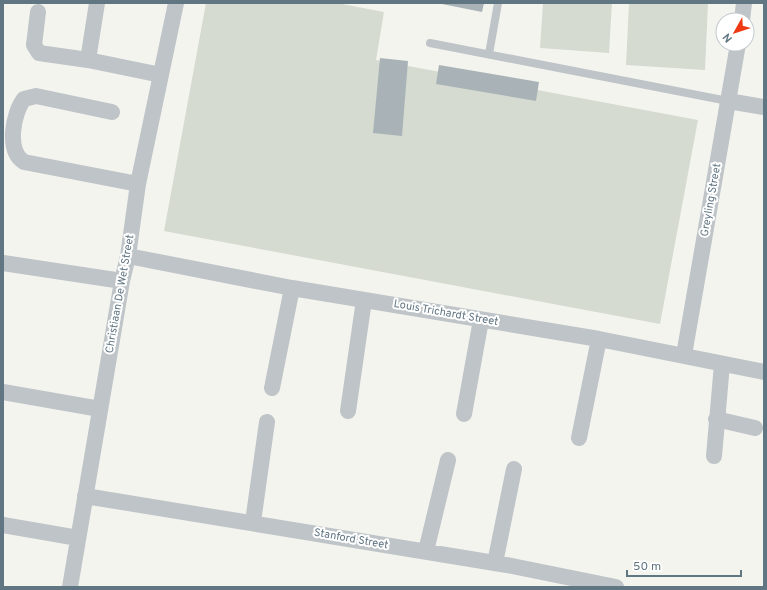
<svg xmlns="http://www.w3.org/2000/svg" width="767" height="590" font-family="Overpass,sans-serif">
<rect width="100%" height="100%" fill="#f4f4ef"/>
<path fill="#d5dbd0" d="M206 3H337L384 12 376 60 698 120 660 324 164 231Z
M543 3H612L609 53 540 48Z
M629 3H708L705 70 626 65Z"/>
<path fill="#a9b3b7" d="M437 3H484L482 12Z
M380 58 408 61 402 136 373 133Z
M439 65 539 82 536 101 436 84Z"/>
<g fill="none" stroke-linecap="round" stroke-linejoin="round">
<path stroke="#bec4c7" stroke-width="8" d="M430 43 728 101
M489 54 498 3"/>
<path stroke="#bec4c7" stroke-width="16" d="M38 12 34 45 39 53 88 60 161 75
M742 20 744 3
M88 60 97 3
M728 101 764 107
M112 112 36 96 24 99C13 113 6 151 24 162L138 184
M128 256 292 288 599 339 764 372
M3 263 122 281
M684 355 738 44
M272 388 292 288
M3 392 100 409
M348 411 364 300
M464 414 481 320
M716 419 755 428
M579 438 599 339
M714 456 722 364
M85 496 507 565 616 587
M253 522 267 422
M3 525 78 538
M426 551 448 460
M495 563 514 469
M70 587 122 281 128 256 138 184 176 3"/>
</g>
<g text-anchor="middle" dominant-baseline="central" stroke-width="4" stroke-linejoin="round" paint-order="stroke">
<g font-size="11" fill="#617683" stroke="#fff">
<text transform="translate(711 200) rotate(-80)">Greyling Street</text>
<text transform="translate(120 294) rotate(-80)">Christiaan De Wet Street</text>
<text transform="translate(446 313) rotate(10)">Louis Trichardt Street</text>
<text transform="translate(351 539) rotate(10)">Stanford Street</text>
</g>
</g>
<rect width="767" height="590" fill="none" stroke="#617683" stroke-width="8"/>
<g transform="translate(735 32) rotate(231)"><circle r="19" fill="#ffffff" stroke="#c0c8cd"/>
<path d="M0-3L7 15L0 10L-7 15Z" fill="#ef3914"/>
<text y="-6" font-size="11" font-weight="bold" text-anchor="middle" fill="#617683">N</text>
</g>
<path d="M627 570v6h114v-6" fill="none" stroke="#617683" stroke-width="2"/>
<text x="633" y="570" font-size="12" fill="#617683" stroke="#ffffff" stroke-width="3" paint-order="stroke">50 m</text>
</svg>
